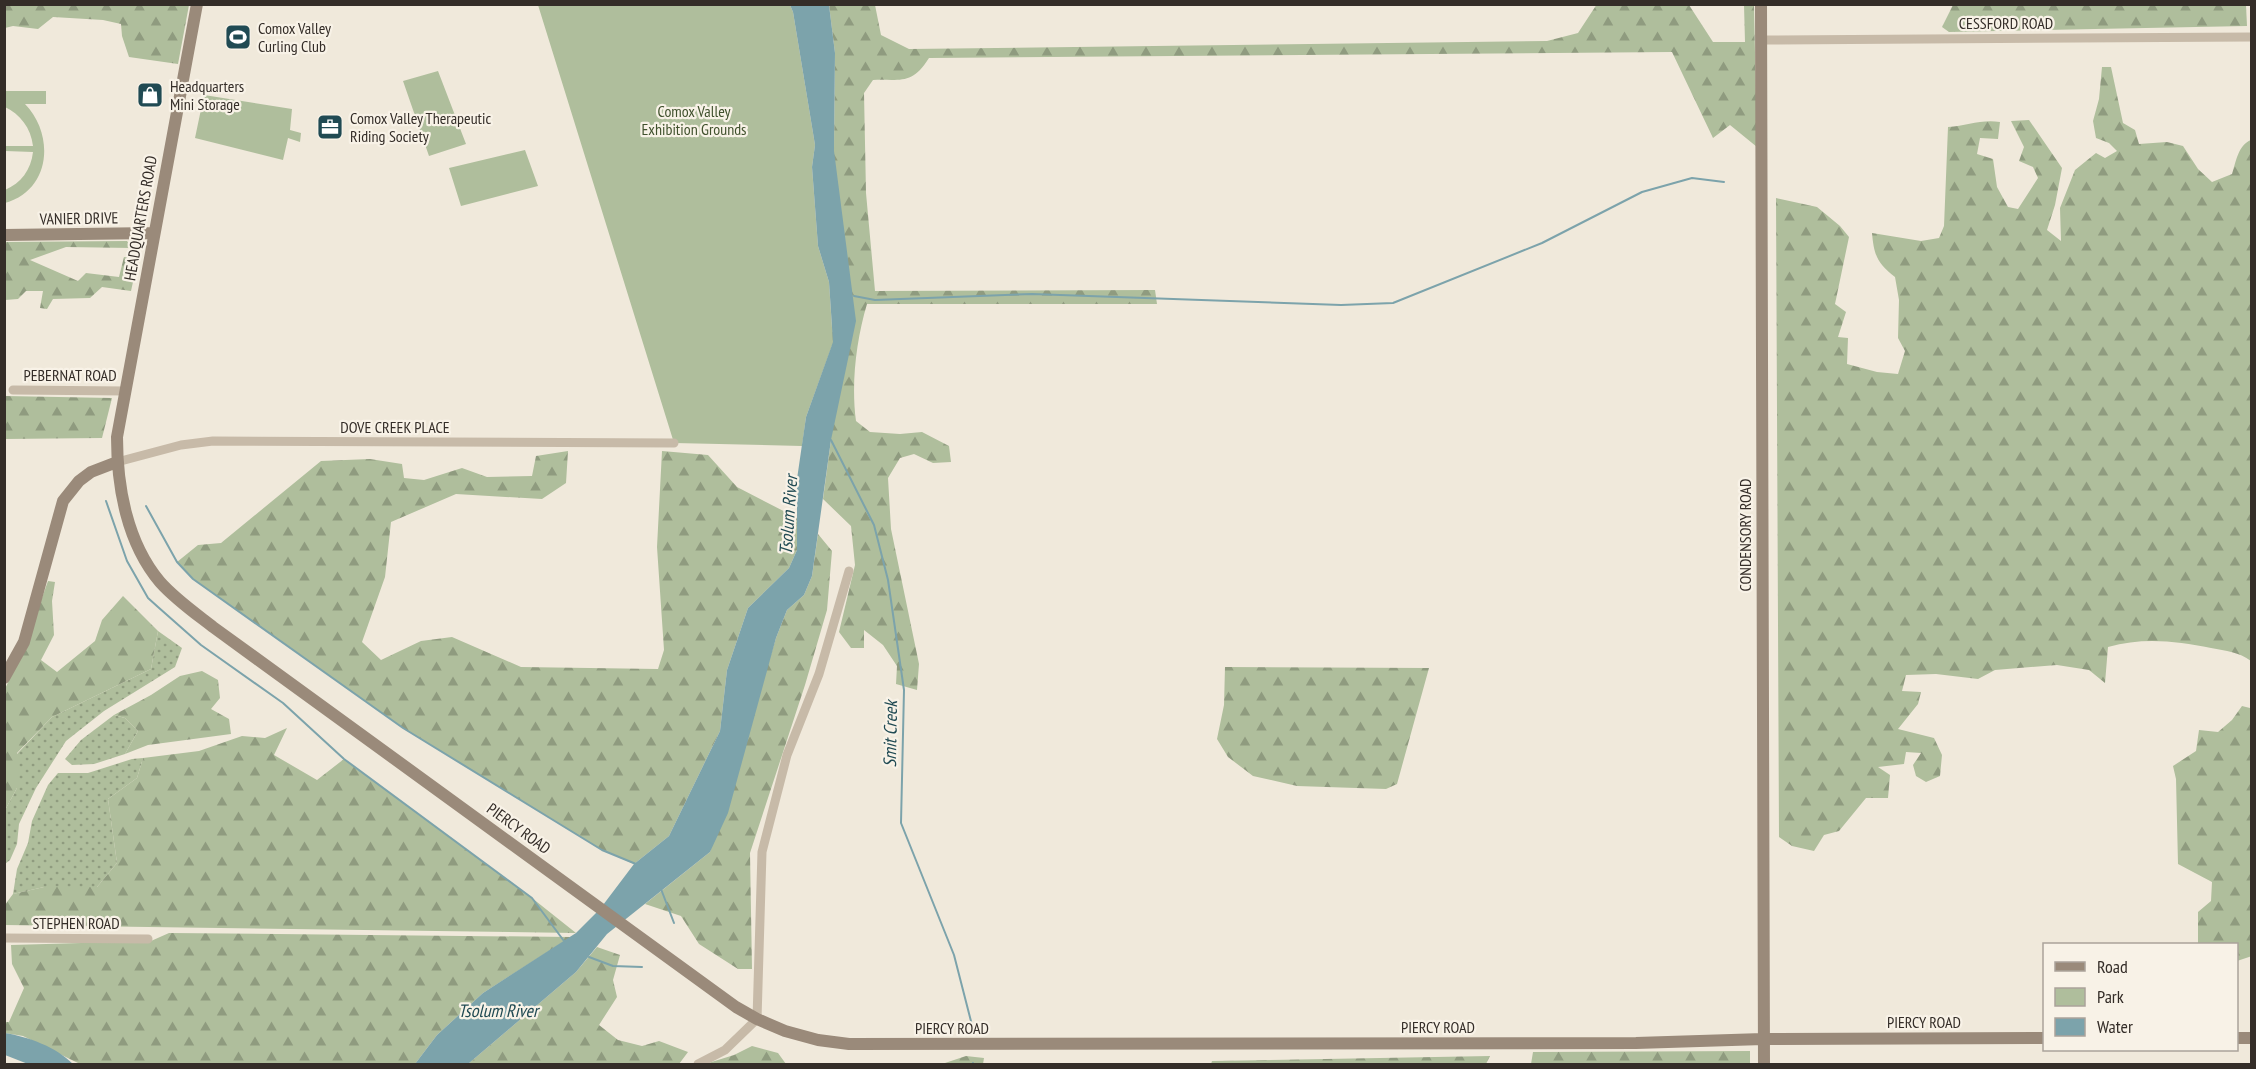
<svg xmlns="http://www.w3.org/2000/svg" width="2256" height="1069" font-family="'PT Sans Narrow',sans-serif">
<defs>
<pattern id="grass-dots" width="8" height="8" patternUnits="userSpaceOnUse" patternTransform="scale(1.5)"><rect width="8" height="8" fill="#afbe9c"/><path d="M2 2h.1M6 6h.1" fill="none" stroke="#8f9b7f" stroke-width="1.8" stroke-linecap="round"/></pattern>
<pattern id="forest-firs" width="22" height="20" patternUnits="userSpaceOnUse" patternTransform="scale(1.5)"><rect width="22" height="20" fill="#afbe9c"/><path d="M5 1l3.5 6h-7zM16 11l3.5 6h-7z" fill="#8f9b7f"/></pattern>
</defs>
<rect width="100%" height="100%" fill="#f0e9db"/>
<path fill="url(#grass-dots)" d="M158 631 182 648 175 667 104 711 66 741 36 788 19 824 17 844 10 860 5 864V810L17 788V754L52 717 151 669Z
M114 715 125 718 138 731 125 754 94 764 72 765 65 759 81 740Z
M143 758 137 778 108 799 117 863 97 887H44L13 894 17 869 28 843 32 821 48 785 58 773H88L132 759Z"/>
<path fill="url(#forest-firs)" d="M5 4H189V5L178 64 129 57 122 36 121 24 103 20 53 17 38 29 13 26 5 28Z
M1597 4 1689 5 1713 42H1745L1744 5H1754L1757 147 1730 125 1713 138 1672 52 929 58C912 85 902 79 873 80L864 93 866 193 875 291 1155 290 1157 304H867C856 341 851 384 856 421L870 432 900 434 922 432 949 446 951 462 933 463 914 454 900 458 888 478 891 529 919 664 917 690 896 684 897 666 883 645 864 630V648H851L839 632 855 565 851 526 823 499 831 440 835 53 829 5H875L881 35 909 49 1547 41 1578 33Z
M1953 5H2246L2247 26 1949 32 1942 27Z
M2102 67H2111L2123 123 2135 130 2139 144 2167 142 2183 146 2198 169 2212 182 2232 174C2236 162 2238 145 2251 140V661C2239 652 2226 651 2211 648 2176 641 2143 637 2108 647L2105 683 2089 670 2057 665 1995 670 1978 679 1936 674 1906 675 1902 691 1921 692 1918 704 1898 729 1934 738 1942 755 1940 776 1926 782 1916 776 1913 765 1921 753 1906 752 1904 764 1878 767 1890 775 1888 798H1866L1839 831 1824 835 1814 851 1792 846 1779 837 1776 198 1817 207 1840 226 1849 237 1835 304 1846 312 1838 337 1848 338 1847 364 1877 372 1898 374 1905 351 1898 338 1899 300 1895 277C1877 263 1874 255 1872 233L1921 241 1939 238 1944 226 1948 127C1967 126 1981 119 2000 122L1998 139 1980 138 1977 154 1993 159 1997 187 2008 207 2018 209 2038 178 2033 167 2019 161 2024 147 2011 121 2029 120 2062 168 2055 205 2047 230 2061 241 2060 208 2075 170 2096 153 2105 158 2117 151 2109 143 2096 138 2093 121 2099 99Z
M127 241 132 248 66 247 30 260 78 281 86 273 119 277 124 257 138 259 131 291 102 287 90 298 53 299 47 309 40 308 43 291H26L18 299 5 300V242Z
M5 396 112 398 102 438 5 439Z
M568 451 566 483 542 499 456 494 391 522 385 577 362 642 381 660 421 641 452 637 521 667 658 669 664 650 657 547 662 451 708 455 737 487 797 518V550L789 568 748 608 727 670 720 731 669 836 634 864 602 850 403 728 193 579 177 562 198 545 221 543 321 461 370 459 402 464 404 478 424 480 462 468 487 477 532 476 536 456Z
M818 534 832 551 827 610 805 685 750 853 752 969H738L699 944 681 916 645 904 710 852 776 638 787 610 804 595 812 576Z
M48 581 55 582 52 601 54 635 41 660 57 672 95 641 102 620 123 596 158 631 151 669 52 717 17 753V788L5 810V689L28 637Z
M1225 667 1429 668 1397 784 1386 789 1297 786 1253 776 1228 757 1217 739 1224 705Z
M202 671 218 680 220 698 211 709 229 719 231 734 148 745 125 754 138 731 125 718 114 715 151 695 180 676Z
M2242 706 2250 708 2252 711V956L2237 961 2236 944H2198V912L2211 901 2212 882 2178 864 2176 779 2173 766 2196 751 2199 730 2218 732 2232 720Z
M287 728 274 755 317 780 344 759 532 898 576 933 5 925 4 906 13 894 44 887H97L117 863 108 799 137 778 143 758 199 751 242 736 265 738Z
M169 933 571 937 483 993 437 1035 415 1064H80L23 1036 5 1033V1022H9L24 988 12 964 11 945 151 941Z
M597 947 620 955 613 980 617 997 599 1025 618 1040 642 1046 659 1041 688 1052 679 1064H468L576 972Z
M752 1046 778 1053 786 1064H705L734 1055Z
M1750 1051V1064H1531L1533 1052Z
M966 1056 984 1058 983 1064H942Z
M1490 1056 1486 1064H1211L1212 1061Z"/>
<path fill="#afbe9c" d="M538 5H790L793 12 815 145 812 167 818 246 829 282 833 343 806 417 802 446 674 443Z
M438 71 466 144 429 156 403 81Z
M5 91H46V104H25C55 135 51 190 5 203V190C21 183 31 170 33 152L5 151V146H33C31 128 20 114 5 107Z
M204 95 292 109 290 130 301 133 300 142 288 138 283 160 195 138Z
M525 150 538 186 461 206 449 168Z"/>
<path fill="#7ca3ab" d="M790 5H829L835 53 834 151 856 321 831 440 812 576 804 595 787 610 776 638 728 813 710 852 607 934 576 972 468 1064H415L437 1035 483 993 576 933 600 909 634 864 669 836 720 731 727 670 748 608 789 568 797 550V479L806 417 833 342 829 282 818 246 812 167 815 145 793 12Z
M5 1033C29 1037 56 1047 73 1064H28L5 1055Z"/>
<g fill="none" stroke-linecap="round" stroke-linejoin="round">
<path stroke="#7ca3ab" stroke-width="2" d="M854 296 875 300 1032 294 1341 305 1393 303 1542 243 1642 192 1692 178 1724 182
M831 440 874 525 888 580 904 690 901 823 954 955 973 1029
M106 501 127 561 148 598 158 607 201 645 283 703 344 759 532 898 564 941
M146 506 177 562 193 579 403 728 602 850 636 864
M661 889 674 923
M589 957 613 966 642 967
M973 1064V1063"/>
<path stroke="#c7baa8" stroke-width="9" d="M1761 40 2252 37
M13 390 126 391
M117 462 181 445 213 441 674 443
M4 938 148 939
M698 1064 725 1050 757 1019 762 852 787 755 819 674 849 571"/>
<path stroke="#9a8a7a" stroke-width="12" d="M197 4 117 437C117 487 127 543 160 582 175 599 195 613 213 627L736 1007 757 1019 785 1031 818 1040 849 1044 1636 1043 1763 1039 2044 1038
M1761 4 1764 1064
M4 235 154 233
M4 678 24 642 63 501 79 481 91 472 117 462
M2236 1038H2252"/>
</g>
<defs>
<symbol id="stadium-square" viewBox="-11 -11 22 22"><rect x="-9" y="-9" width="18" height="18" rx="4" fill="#204a53" stroke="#f8f2e7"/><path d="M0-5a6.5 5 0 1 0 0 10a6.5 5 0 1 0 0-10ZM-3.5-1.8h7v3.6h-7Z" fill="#fff"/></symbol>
<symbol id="shop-square" viewBox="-11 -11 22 22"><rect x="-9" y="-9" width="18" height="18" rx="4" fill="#204a53" stroke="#f8f2e7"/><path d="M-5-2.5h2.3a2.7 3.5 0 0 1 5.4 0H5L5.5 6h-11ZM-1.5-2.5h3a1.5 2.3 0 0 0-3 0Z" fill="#fff"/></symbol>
<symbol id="office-square" viewBox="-11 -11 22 22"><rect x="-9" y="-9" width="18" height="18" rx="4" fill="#204a53" stroke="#f8f2e7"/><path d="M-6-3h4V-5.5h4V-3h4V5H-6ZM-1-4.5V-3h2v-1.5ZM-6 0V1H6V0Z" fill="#fff"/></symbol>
</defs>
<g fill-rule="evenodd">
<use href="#stadium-square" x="223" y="22" width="30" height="30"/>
<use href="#shop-square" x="135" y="80" width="30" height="30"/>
<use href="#office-square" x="315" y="112" width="30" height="30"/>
</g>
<g text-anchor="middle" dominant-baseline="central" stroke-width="4.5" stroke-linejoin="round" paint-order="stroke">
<g font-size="16" fill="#342d28" stroke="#f8f2e7">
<text x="2006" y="23">CESSFORD ROAD</text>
<text transform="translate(79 218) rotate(-1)">VANIER DRIVE</text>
<text transform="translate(140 218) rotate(-80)">HEADQUARTERS ROAD</text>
<text x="70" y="375">PEBERNAT ROAD</text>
<text x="395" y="427">DOVE CREEK PLACE</text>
<text transform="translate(1745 535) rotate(-90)">CONDENSORY ROAD</text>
<text transform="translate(519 828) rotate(36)">PIERCY ROAD</text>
<text x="76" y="923">STEPHEN ROAD</text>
<text x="1924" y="1022">PIERCY ROAD</text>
<text x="1438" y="1027">PIERCY ROAD</text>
<text x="952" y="1028">PIERCY ROAD</text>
</g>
<g font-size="16" fill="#342d28" stroke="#f8f2e7" text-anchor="start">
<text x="258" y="28">Comox Valley<tspan x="258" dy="18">Curling Club</tspan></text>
<text x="170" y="86">Headquarters<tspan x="170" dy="18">Mini Storage</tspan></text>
<text x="350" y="118">Comox Valley Therapeutic<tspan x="350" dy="18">Riding Society</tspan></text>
</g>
<g font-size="16" fill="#40512d" stroke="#f8f2e7">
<text x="694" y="111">Comox Valley<tspan x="694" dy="18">Exhibition Grounds</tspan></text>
</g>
<g font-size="18" font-style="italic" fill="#204a53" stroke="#f8f2e7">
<text transform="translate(788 515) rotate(-86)">Tsolum River</text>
<text transform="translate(890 734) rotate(-89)">Smit Creek</text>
<text x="498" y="1010">Tsolum River</text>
</g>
</g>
<rect width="2256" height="1069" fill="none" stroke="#342d28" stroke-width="12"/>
<rect x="2043" y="943" width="195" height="108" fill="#f8f2e7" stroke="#aaa39b" stroke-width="1.5"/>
<rect x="2055" y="962" width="30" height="9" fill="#9a8a7a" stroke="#aaa39b" stroke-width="1.5"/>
<text x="2097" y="973" font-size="18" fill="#342d28">Road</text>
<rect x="2055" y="988" width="30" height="18" fill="#afbe9c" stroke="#aaa39b" stroke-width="1.5"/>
<text x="2097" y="1003" font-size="18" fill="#342d28">Park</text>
<rect x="2055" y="1018" width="30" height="18" fill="#7ca3ab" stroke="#aaa39b" stroke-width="1.5"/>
<text x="2097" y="1033" font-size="18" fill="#342d28">Water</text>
</svg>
